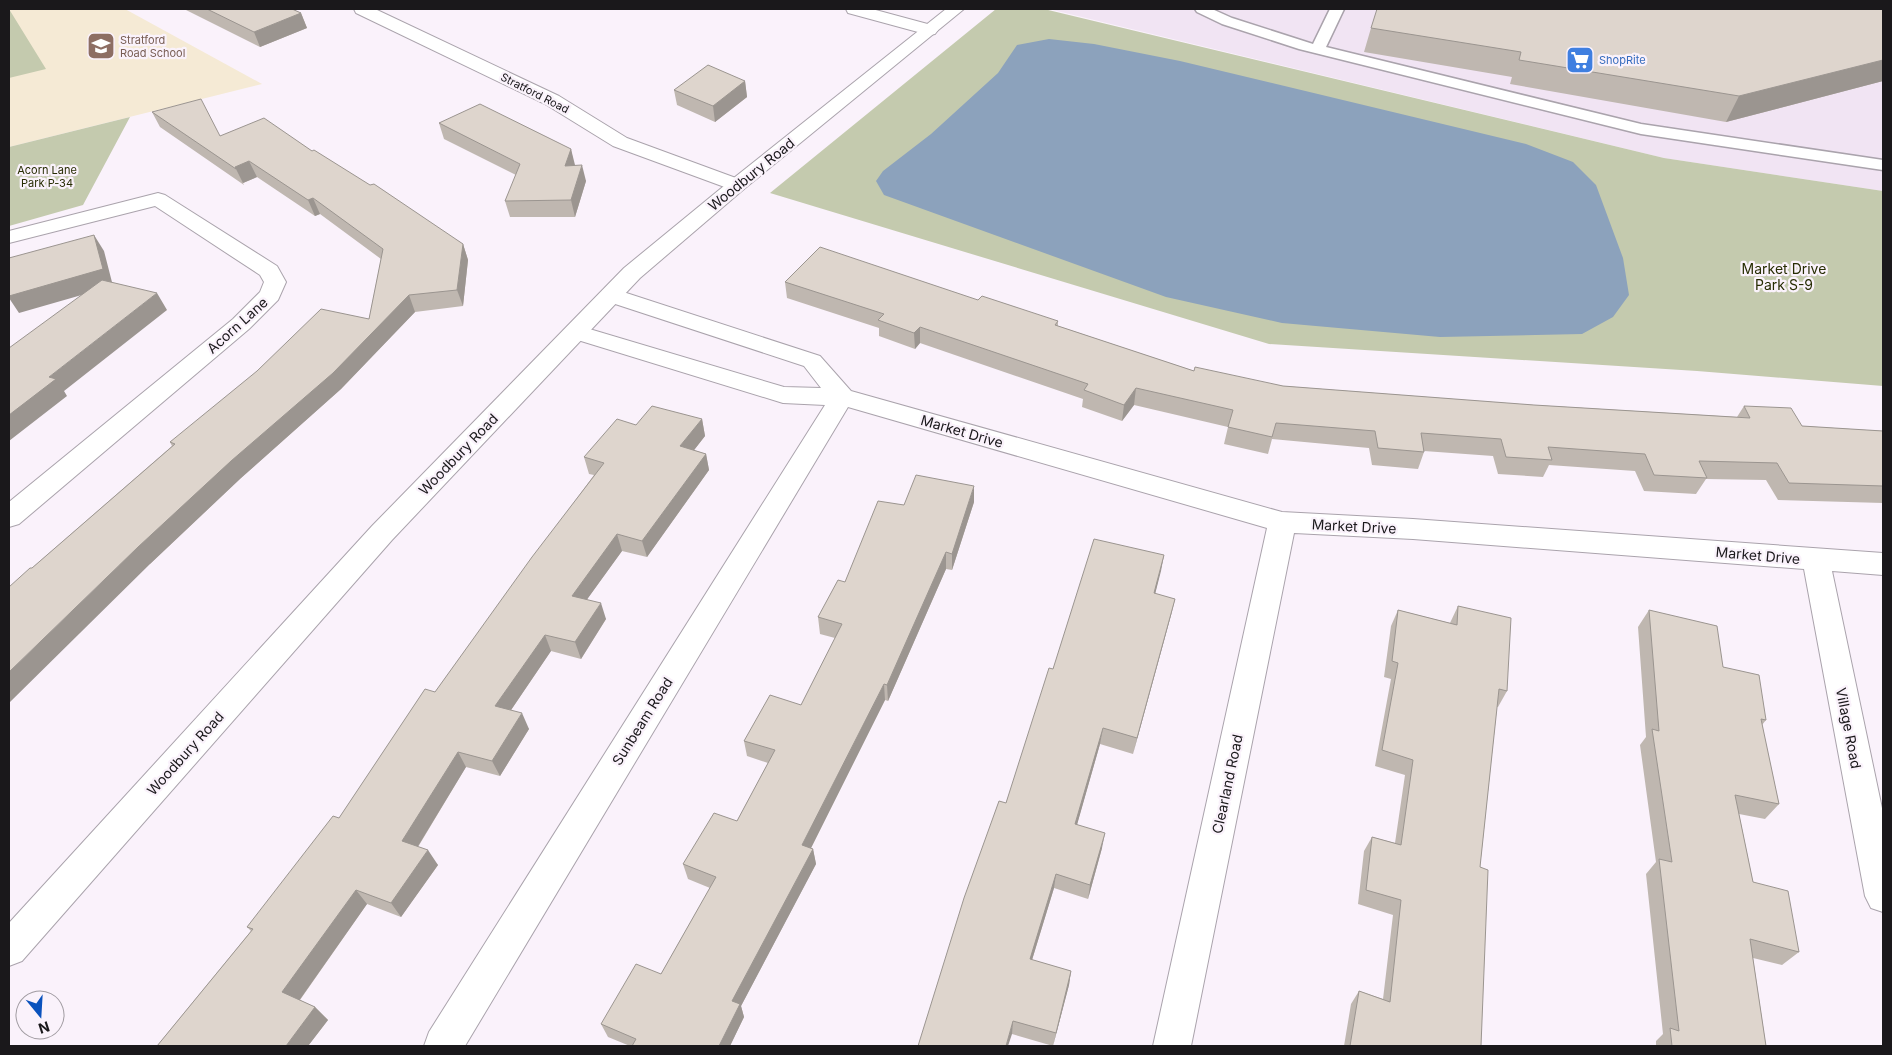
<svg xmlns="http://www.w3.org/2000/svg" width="1892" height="1055" font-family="Inter,sans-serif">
<rect width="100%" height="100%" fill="#faf2fb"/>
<path fill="#f1e4f3" d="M1049 9H1883V191L1664 158Z"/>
<path fill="#f5ead5" d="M9 9H125L262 84 9 147Z"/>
<path fill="#c4caae" d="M9 9 46 69 9 78Z
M996 9H1044L1664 158 1883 191V386L1697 371 1269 344 770 193Z
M130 117 83 205 9 226V147Z"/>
<path fill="#8ca2bc" d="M1049 39 1094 44 1180 61 1526 144 1573 162 1596 185 1623 258 1629 295 1613 317 1582 334 1440 337 1282 323 1166 297 884 195 876 181 883 171 931 134 998 73 1017 45Z"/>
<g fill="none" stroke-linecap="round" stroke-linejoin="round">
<defs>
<path id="lane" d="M1195 9H1212L1232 18 1313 44 1330 9H1344L1326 47 1641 124 1883 160V170L1641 134 1299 49 1222 24 1197 12Z"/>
<path id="street" d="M354 9H375L559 96 627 138 744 181 747 185 744 189 737 191 730 189 613 146 545 104 356 13Z
M846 9H872L935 26 938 30 935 34 929 35 848 13Z
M158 193 165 195 277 266 286 282 278 300 249 329 19 524 9 527V502L233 319 260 292 264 282 260 275 155 206 9 243V231Z
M611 288 820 356 851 391 1282 512 1413 519 1883 553V575L1832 571 1883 813V912L1871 908 1865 896 1804 569 1413 539 1294 533 1191 1046H1153L1267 528 848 407 465 1046H424L429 1032 825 405 783 403 568 337 564 332 568 327 576 325 784 387 821 388 804 366 603 300 600 295 603 290Z"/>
<path id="secondary" d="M946 9H964L744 189 640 278 392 540 22 961 9 966V923L372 526 624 268 730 181Z"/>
</defs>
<use href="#lane" stroke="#aaa3ac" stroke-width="3"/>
<use href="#street" stroke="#aaa3ac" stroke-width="2"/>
<use href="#secondary" stroke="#aaa3ac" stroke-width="2"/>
<use href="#lane" fill="#fff" fill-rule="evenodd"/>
<use href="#street" fill="#fff" fill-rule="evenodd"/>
<use href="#secondary" fill="#fff" fill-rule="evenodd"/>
</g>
<path fill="#bfb7b0" d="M184 9H292L301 13 307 28 260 47Z
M1883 9V81L1726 122 1510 84 1512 77 1364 52 1371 28Z
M745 81 747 97 715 122 677 105 674 90Z
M152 112 220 136 312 151 463 244 468 260 463 306 415 312 341 389 241 478 150 564 32 568 172 446 170 442 369 319 381 259 320 214 315 216 257 177 243 183 244 185 160 127Z
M439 123 571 149 574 166 586 181 575 217H510L505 201 516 175 444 139Z
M785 282 978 300 1058 321V326L1194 371 1283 386 1534 405 1737 417 1744 406 1802 426 1883 431V503L1778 500 1766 480 1706 479 1696 494 1644 491 1635 471 1549 465 1543 477 1498 474 1493 456 1424 451V452L1418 469 1372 465 1369 448 1272 439 1268 454 1224 444 1228 427 1134 405 1122 421 1082 407 1083 399 920 343 915 349 879 336V328L787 298Z
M702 419 705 436 694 450 706 454 709 470 647 557 622 551 587 599 606 619 581 659 551 651 511 710 529 729 500 776 466 767 418 847 438 865 401 917 367 904 300 1000 315 1007 328 1020 308 1046H157L251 931 247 927 339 818 435 692 594 475 589 474 584 457 636 425Z
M974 502 952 570 946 569 888 701 885 700 811 848 813 849 816 864 741 1006 744 1017 730 1046H630L608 1037 601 1024 661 974 710 888 688 879 683 864 737 821 768 763 747 756 744 741 801 705 835 638 820 634 818 617 904 505Z
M1164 555 1155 594 1175 599 1171 615 1133 754 1100 744 1077 824 1102 848 1088 899 1054 888 1032 960 1071 971 1069 985 1053 1046 1012 1034 1006 803 1053 669Z
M1458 606 1507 691 1498 707H1497L1480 867 1481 1046H1344L1351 1004 1359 991 1383 999 1393 915 1358 904 1364 851 1372 837 1395 843 1405 775 1375 766 1391 679 1384 677 1391 626 1398 610 1450 623Z
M1649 610 1723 667 1766 720 1762 725 1779 804 1765 819 1739 814 1753 882 1799 952 1782 965 1753 958 1766 1046H1656V1041L1663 1034 1646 874 1656 862 1640 745 1646 737 1638 627Z"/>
<path fill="#9b9590" d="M301 13 307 28 260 47 254 32Z
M1883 60V81L1726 122 1739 96Z
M745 81 747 97 715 122 713 106Z
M571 149 575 165 569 182 565 166Z
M249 161 257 177 243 183 235 167Z
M582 165 586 181 575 217 571 200Z
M313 198 320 214 315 216 308 200Z
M94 235 104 251 113 286 19 313 9 298V296Z
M463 244 468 260 463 306 457 290Z
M157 293 167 310 64 391 67 396 9 441V415L49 377Z
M409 295 415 312 341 389 241 478 150 564 9 703V672L138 547Z
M920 327V343L915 349 914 333Z
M1136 388 1134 405 1122 421 1124 405Z
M702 419 705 436 684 463 680 446Z
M706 454 709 470 647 557 642 541Z
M974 486V502L952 570V554Z
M617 534 622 551 578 612 572 596Z
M946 552V569L888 701 887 685Z
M1164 555 1161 571 1151 610 1154 593Z
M1175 599 1171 615 1133 754 1137 738Z
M601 603 606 619 581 659 575 642Z
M545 635 551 651 503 722 495 706Z
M884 684 885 700 805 860 802 845Z
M522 713 529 729 500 776 492 761Z
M1103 728 1100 744 1073 839 1075 824Z
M458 752 466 767 412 856 402 841Z
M1105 833 1102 848 1088 899 1090 885Z
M813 849 816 864 741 1006 744 1017 730 1046H719L732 1001Z
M428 850 438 865 401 917 391 903Z
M1056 874 1054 888 1028 973 1030 959Z
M356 890 367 904 296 1005 282 992Z
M1071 971 1069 985 1053 1046 1056 1033Z
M315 1007 328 1020 308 1046H286Z
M1013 1021 1012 1034 1008 1046H1006Z"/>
<path fill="#ded5cd" stroke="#9b9590" d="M207 9H292L301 13 254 32Z
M1377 9H1883V60L1739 96 1519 60 1521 52 1371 28Z
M708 65 745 81 713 106 674 90Z
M201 99 220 136 264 118 312 151 314 150 370 185 374 184 463 244 457 290 409 295 333 373 231 461 138 547 9 672V587L30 568H32L175 444 170 442 257 371 321 309 369 319 383 249 313 198 308 200 249 161 235 167 236 169 152 112Z
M480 104 571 149 565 166 582 165 571 200 505 201 520 164 439 123Z
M94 235 103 269 9 296V258Z
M820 247 978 300 982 296 1058 321 1055 325 1194 371 1195 367 1283 386 1534 405 1750 418 1744 406 1791 408 1802 426 1883 431V486L1789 483 1777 463 1699 461 1707 478 1654 475 1645 454 1548 447 1552 460 1506 457 1501 439 1421 433 1424 452 1378 448 1375 431 1276 423 1272 437 1228 427 1233 410 1136 388 1124 405 1084 390 1088 384 920 327 914 333 878 320 884 314 785 282Z
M102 280 157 293 49 377 56 379 9 415V348Z
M652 406 702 419 680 446 706 454 642 541 617 534 572 596 601 603 575 642 545 635 495 706 522 713 492 761 458 752 402 841 428 850 391 903 356 890 282 992 315 1007 286 1046H157L253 929 247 927 333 816 339 818 425 689 435 692 532 557 604 463 584 457 617 419 636 425Z
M916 475 974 486 952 554 946 552 887 685 884 684 802 845 813 849 732 1001 740 1004 719 1046H632L636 1039 601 1024 636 964 661 974 716 877 683 864 714 813 737 821 775 750 744 741 770 695 801 705 842 624 818 617 838 580 845 582 878 501 904 505Z
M1094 539 1164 555 1154 593 1175 599 1137 738 1103 728 1075 824 1105 833 1090 885 1056 874 1030 959 1071 971 1056 1033 1013 1021 1006 1046H918L964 898 999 801 1006 803 1049 668 1053 669Z
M1458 606 1511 618 1507 691 1499 689 1480 867 1488 870 1481 1046H1350L1359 991 1390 1002 1401 900 1366 890 1372 837 1401 845 1413 760 1382 750 1398 663 1392 661 1398 610 1457 625Z
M1649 610 1717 626 1723 667 1759 675 1766 720 1761 719 1779 804 1735 795 1753 882 1788 891 1799 952 1750 939 1766 1046H1672L1670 1028 1679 1031 1659 859 1672 862 1652 729 1659 731Z"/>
<defs>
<symbol id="school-square" viewBox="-11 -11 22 22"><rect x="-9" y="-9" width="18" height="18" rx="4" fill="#8d6e63" stroke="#faf2fb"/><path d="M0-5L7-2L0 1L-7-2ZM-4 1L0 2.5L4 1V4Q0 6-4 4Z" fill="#fff"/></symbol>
<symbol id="supermarket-square" viewBox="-11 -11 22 22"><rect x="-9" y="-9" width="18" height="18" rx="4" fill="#3f7fe0" stroke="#faf2fb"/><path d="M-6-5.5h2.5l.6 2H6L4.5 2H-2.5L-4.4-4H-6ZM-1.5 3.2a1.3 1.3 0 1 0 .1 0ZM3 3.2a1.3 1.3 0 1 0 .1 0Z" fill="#fff"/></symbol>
</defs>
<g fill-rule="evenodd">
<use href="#school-square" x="85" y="30" width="32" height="32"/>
<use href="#supermarket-square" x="1564" y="44" width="32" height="32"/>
</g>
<g text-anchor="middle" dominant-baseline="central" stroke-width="4.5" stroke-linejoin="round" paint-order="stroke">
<g font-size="11" fill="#785e54" stroke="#faf2fb" text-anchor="start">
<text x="120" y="40">Stratford<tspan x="120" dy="13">Road School</tspan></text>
</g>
<g font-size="11" fill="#366cbe" stroke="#faf2fb" text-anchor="start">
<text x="1599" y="60">ShopRite</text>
</g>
<g font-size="11" fill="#1a181b" stroke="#faf2fb">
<text transform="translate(535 93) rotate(27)">Stratford Road</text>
</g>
<g font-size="11" fill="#272d03" stroke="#faf2fb">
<text x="47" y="170">Acorn Lane<tspan x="47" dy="13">Park P-34</tspan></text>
</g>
<g font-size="14" fill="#1a181b" stroke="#faf2fb">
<text transform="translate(751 174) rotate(-39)">Woodbury Road</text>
<text transform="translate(237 325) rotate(-42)">Acorn Lane</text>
<text transform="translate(962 431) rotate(16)">Market Drive</text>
<text transform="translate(458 454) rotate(-46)">Woodbury Road</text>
<text transform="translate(1354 526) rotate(3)">Market Drive</text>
<text transform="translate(1758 555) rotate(5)">Market Drive</text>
<text transform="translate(642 721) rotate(-58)">Sunbeam Road</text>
<text transform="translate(1849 728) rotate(79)">Village Road</text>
<text transform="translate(185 753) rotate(-48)">Woodbury Road</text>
<text transform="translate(1227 784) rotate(-78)">Clearland Road</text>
</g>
<g font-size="14" fill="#272d03" stroke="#faf2fb">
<text x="1784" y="268">Market Drive<tspan x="1784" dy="16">Park S-9</tspan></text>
</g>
</g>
<rect width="1892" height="1055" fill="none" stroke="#1a181b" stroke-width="20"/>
<g transform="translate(40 1015) rotate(162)"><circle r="24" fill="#faf2fb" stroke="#a09ba1"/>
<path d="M0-4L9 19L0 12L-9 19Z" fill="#0a52bd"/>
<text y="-8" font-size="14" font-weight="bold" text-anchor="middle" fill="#1a181b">N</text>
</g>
</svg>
